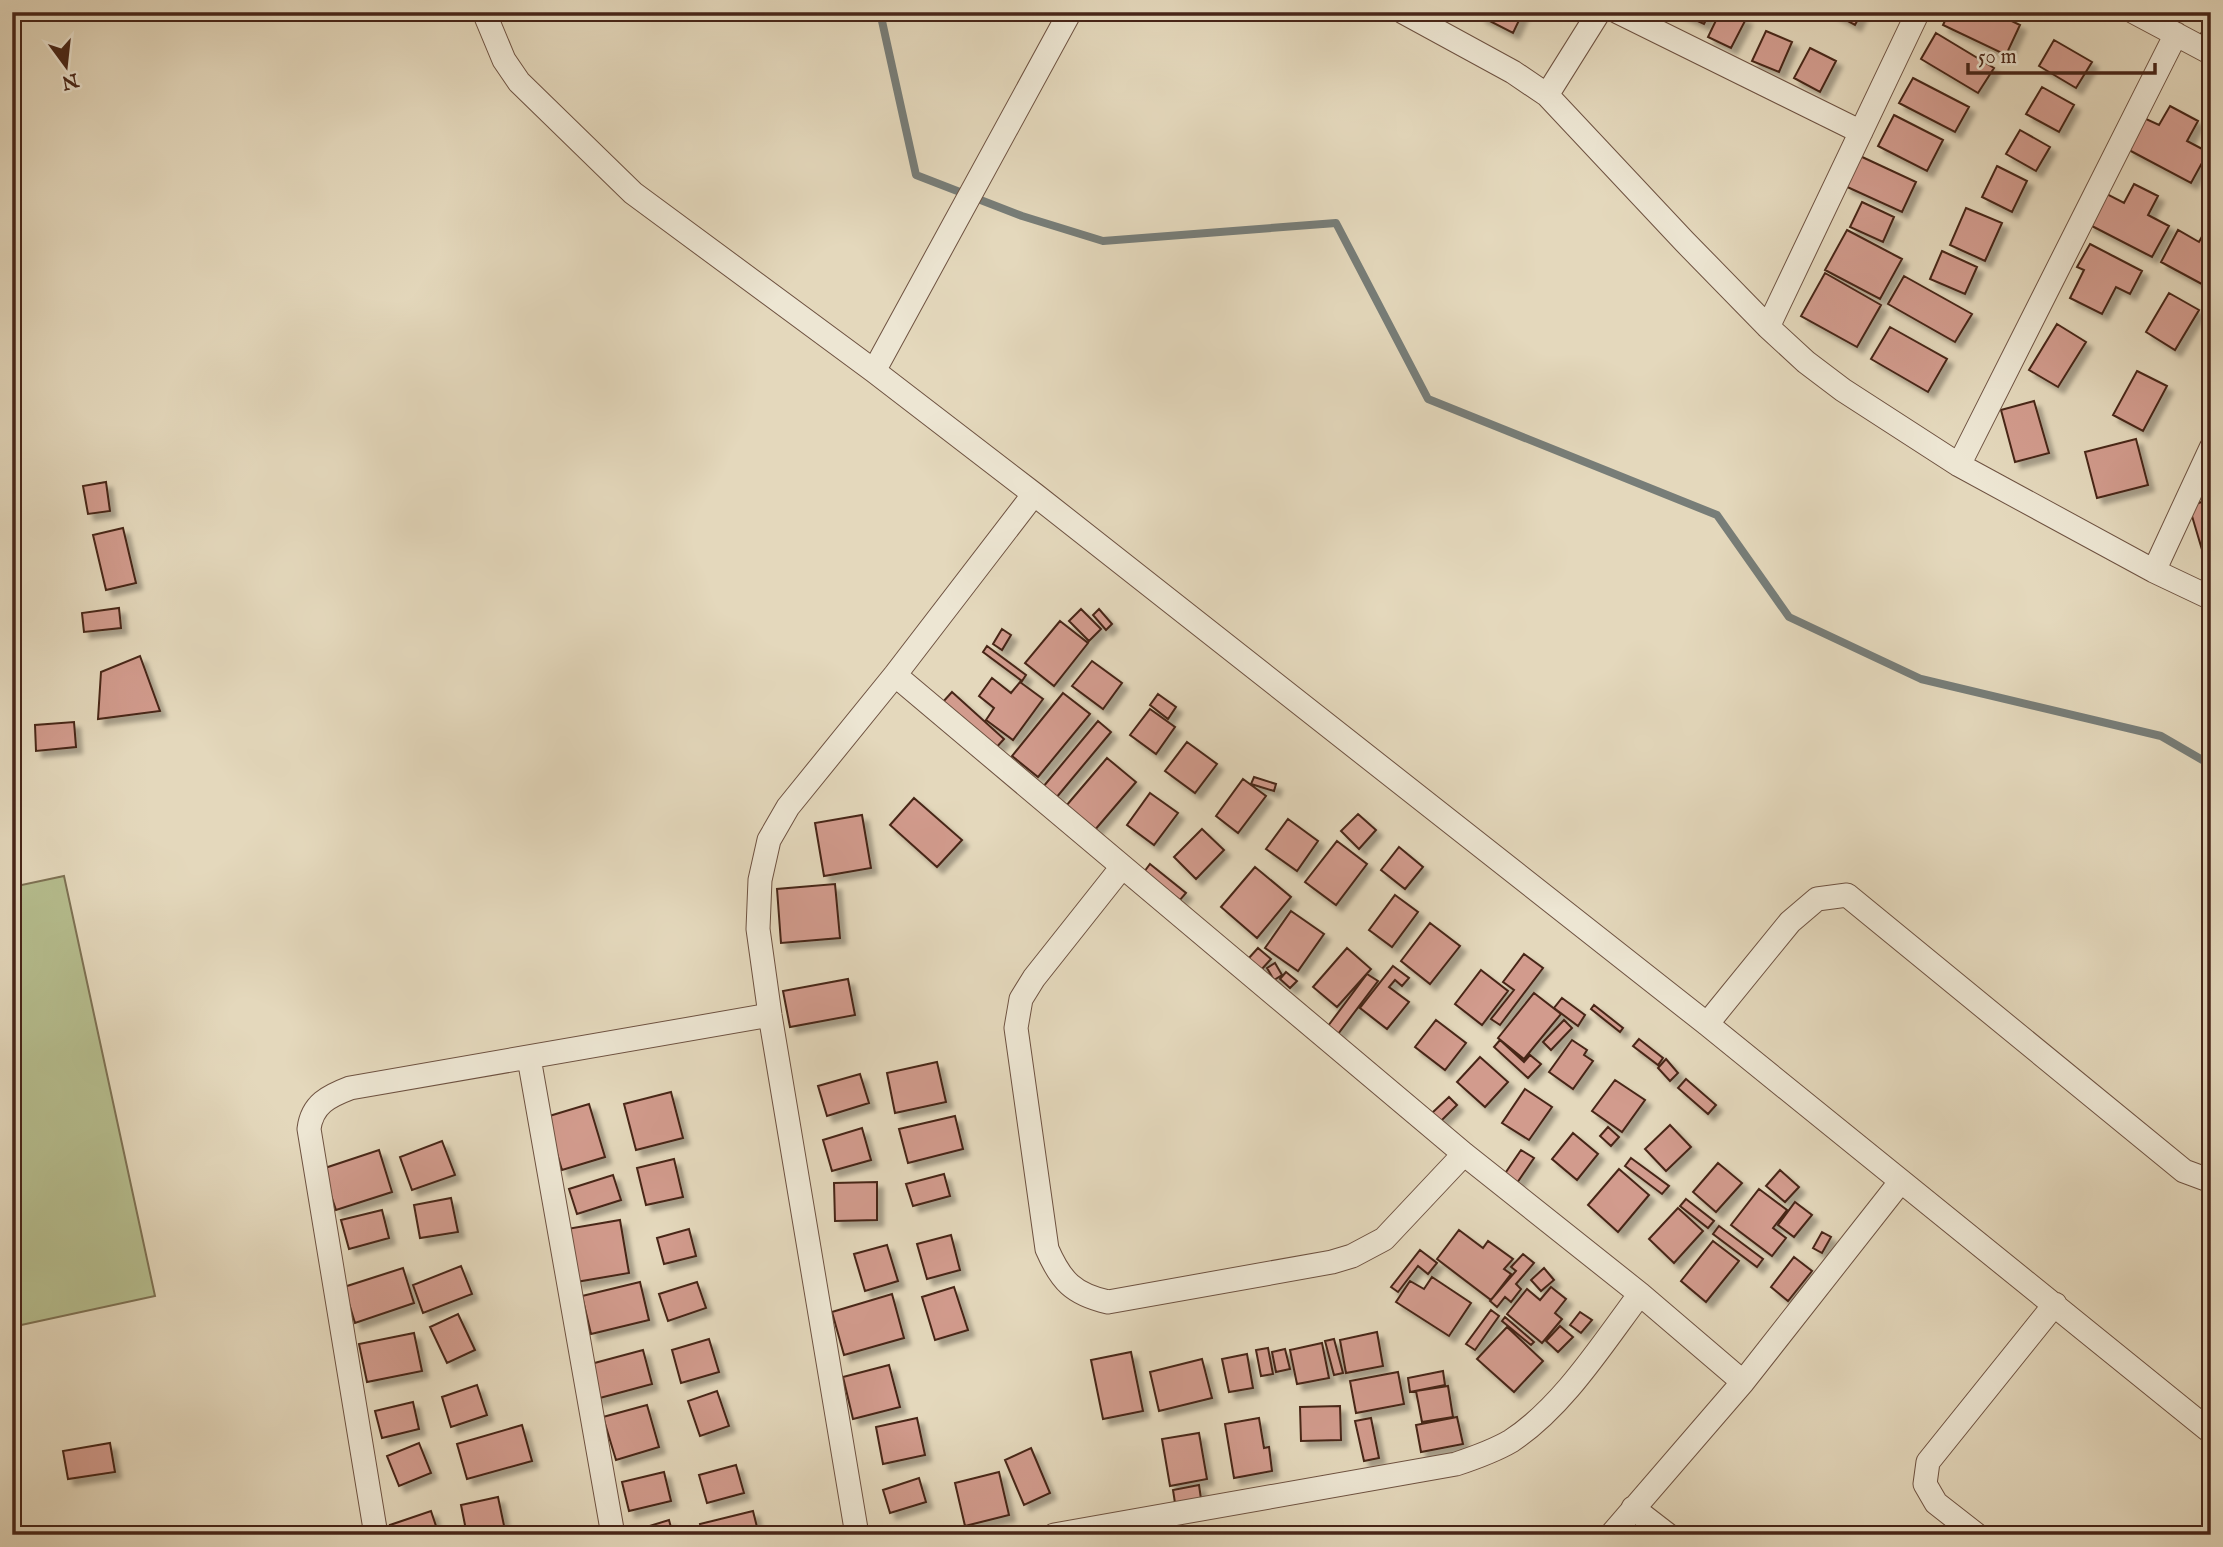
<svg xmlns="http://www.w3.org/2000/svg" width="2223" height="1547" font-family="'IM FELL English',serif">
<defs>
<filter id="shadow"><feDropShadow dx="6" dy="6" stdDeviation="2" flood-color="#0004"/></filter>
</defs>
<rect width="100%" height="100%" fill="#e4d8bc"/>
<filter id="stains"><feTurbulence type="fractalNoise" baseFrequency=".00286" numOctaves="4"/><feColorMatrix values="0 0 0 0 .2 0 0 0 0 .09 0 0 0 0 .02 0 0 0 .5 -.17"/></filter>
<radialGradient id="worn" r=".72"><stop offset=".6" stop-color="#630" stop-opacity="0"/><stop offset="1" stop-color="#630" stop-opacity=".3"/></radialGradient>
<path fill="#b6be8f" stroke="#7e7254" stroke-width="2" d="M64 876 155 1296 12 1327V887Z"/>
<g fill="none" stroke-linecap="round" stroke-linejoin="round">
<path stroke="#777d78" stroke-width="8" d="M880 12 916 175 1022 216 1103 241 1336 223 1428 399 1717 515 1789 617 1921 679 2161 736 2211 765"/>
</g>
<path fill="#d29b8d" stroke="#472518" stroke-width="2" filter="url(#shadow)" d="M1482 12H1523L1513 33 1480 16Z
M1678 12H1710L1704 24Z
M1720 12H1732L1746 19 1731 48 1708 37Z
M1831 12H1862L1855 25Z
M1949 12H1993L2020 25 2006 55 1943 25Z
M2211 13V38L2201 34Z
M1766 31 1792 42 1779 72 1752 61Z
M1936 33 1994 68 1978 93 1921 59Z
M2054 40 2092 62 2076 88 2039 66Z
M1810 48 1836 61 1820 92 1794 78Z
M1913 78 1969 107 1955 132 1899 103Z
M2042 87 2074 105 2059 132 2026 114Z
M2170 106 2198 121 2187 141 2208 152 2191 183 2127 149 2144 118 2159 125Z
M1894 115 1943 140 1927 171 1878 146Z
M2020 130 2050 147 2036 171 2006 154Z
M1860 156 1916 182 1902 212 1845 186Z
M1997 166 2027 181 2012 212 1982 197Z
M2134 184 2158 196 2148 215 2169 226 2152 257 2088 224 2105 193 2124 203Z
M1862 202 1894 217 1883 242 1850 227Z
M1966 208 2002 223 1985 261 1950 245Z
M2211 220V289L2161 262 2178 230 2199 242Z
M1847 230 1902 259 1880 299 1825 270Z
M2090 244 2142 271 2130 294 2116 287 2102 314 2070 298 2084 270 2077 267Z
M1942 251 1977 267 1965 294 1930 279Z
M1825 273 1881 305 1857 347 1801 316Z
M1904 276 1972 314 1955 342 1888 304Z
M2169 293 2199 310 2175 350 2146 332Z
M2057 324 2086 342 2058 387 2029 370Z
M1890 327 1947 359 1928 392 1871 359Z
M2137 371 2167 386 2143 431 2113 415Z
M2034 401 2049 453 2015 462 2001 410Z
M2136 439 2148 485 2097 498 2085 452Z
M106 482 110 511 88 514 83 486Z
M2211 499V551L2203 553 2189 506Z
M123 528 136 583 106 590 93 535Z
M119 608 121 628 84 632 82 613Z
M1081 609 1101 629 1089 641 1069 621Z
M1099 609 1112 624 1106 630 1093 615Z
M1060 621 1088 643 1054 686 1025 663Z
M1002 629 1011 635 1002 650 993 644Z
M987 646 1026 675 1022 681 983 652Z
M140 656 160 711 98 719 101 672Z
M1092 661 1122 683 1103 709 1072 686Z
M992 678 1011 693 1020 682 1043 699 1013 740 986 720 994 708 979 696Z
M952 692 1004 739 994 750 942 703Z
M1063 693 1090 714 1038 777 1012 756Z
M1158 694 1176 707 1168 719 1150 705Z
M1150 709 1175 727 1156 754 1130 735Z
M1098 721 1111 732 1056 798 1043 787Z
M74 722 76 747 36 751 35 725Z
M1187 742 1217 764 1195 793 1165 771Z
M1107 758 1136 782 1094 831 1066 806Z
M1254 777 1276 784 1274 791 1251 784Z
M1243 779 1266 796 1238 833 1216 816Z
M1150 793 1178 813 1154 845 1127 825Z
M914 798 962 840 937 867 890 825Z
M1358 814 1376 830 1359 849 1341 831Z
M862 815 871 868 824 876 815 823Z
M1288 819 1318 841 1297 871 1266 849Z
M1202 829 1224 850 1196 879 1174 857Z
M1337 841 1367 864 1336 905 1305 882Z
M1399 847 1423 867 1405 889 1381 870Z
M1150 864 1186 893 1180 900 1144 872Z
M1255 867 1291 897 1257 938 1221 907Z
M835 884 840 938 781 943 777 889Z
M1395 895 1418 912 1392 947 1369 930Z
M1291 911 1324 934 1298 971 1265 948Z
M1430 923 1460 946 1430 984 1401 961Z
M1258 948 1271 959 1261 970 1248 959Z
M1347 948 1371 969 1337 1007 1313 987Z
M1524 954 1543 968 1500 1025 1491 1019 1514 990 1503 982Z
M1275 963 1282 975 1274 980 1267 968Z
M1393 966 1409 978 1402 986 1395 980 1389 987 1409 1002 1387 1029 1360 1008Z
M1481 970 1508 991 1482 1025 1455 1004Z
M1286 972 1297 981 1290 988 1280 979Z
M1367 974 1378 981 1338 1034 1328 1026Z
M848 979 855 1015 790 1027 783 991Z
M1534 993 1561 1014 1524 1059 1498 1038Z
M1562 998 1585 1015 1578 1026 1554 1008Z
M1594 1005 1623 1028 1620 1032 1591 1009Z
M1436 1020 1466 1043 1445 1070 1415 1047Z
M1564 1020 1572 1028 1551 1050 1543 1042Z
M1639 1039 1663 1058 1658 1065 1633 1046Z
M1500 1040 1524 1062 1530 1055 1541 1064 1528 1078 1494 1047Z
M1572 1040 1587 1050 1584 1055 1593 1061 1573 1089 1549 1072Z
M1480 1057 1508 1082 1485 1107 1457 1082Z
M1666 1059 1678 1073 1670 1081 1658 1068Z
M937 1062 946 1102 895 1113 887 1073Z
M860 1074 869 1103 827 1116 818 1086Z
M1686 1079 1716 1105 1708 1114 1678 1088Z
M1615 1080 1645 1100 1622 1132 1592 1111Z
M1525 1089 1552 1107 1529 1140 1502 1123Z
M671 1092 683 1138 636 1150 624 1104Z
M1449 1097 1457 1105 1441 1121 1432 1113Z
M589 1104 605 1157 562 1170 546 1117Z
M955 1116 963 1149 908 1163 899 1129Z
M1670 1125 1691 1147 1666 1171 1645 1149Z
M1608 1127 1619 1137 1611 1146 1600 1136Z
M862 1128 871 1160 832 1171 823 1140Z
M1573 1133 1598 1154 1577 1180 1552 1159Z
M442 1141 455 1175 412 1190 400 1157Z
M379 1150 392 1192 336 1210 322 1169Z
M1521 1150 1534 1158 1517 1183 1504 1175Z
M1631 1158 1669 1186 1662 1194 1625 1166Z
M674 1159 683 1197 646 1205 637 1168Z
M1718 1163 1742 1183 1716 1212 1693 1192Z
M1619 1169 1649 1195 1618 1232 1588 1205Z
M1780 1170 1799 1187 1785 1202 1766 1186Z
M944 1174 950 1196 913 1206 906 1184Z
M613 1175 621 1200 577 1214 569 1189Z
M877 1182V1220L835 1221 834 1183Z
M1759 1189 1787 1210 1773 1228 1786 1238 1772 1256 1731 1225Z
M451 1198 458 1232 420 1238 414 1205Z
M1686 1199 1714 1221 1708 1228 1680 1206Z
M1795 1202 1812 1215 1794 1237 1778 1225Z
M1678 1208 1703 1231 1674 1263 1649 1239Z
M382 1210 389 1238 349 1249 341 1220Z
M620 1220 629 1273 576 1282 567 1229Z
M1719 1226 1763 1259 1757 1267 1713 1234Z
M689 1229 696 1256 664 1264 657 1238Z
M1459 1230 1483 1248 1488 1241 1513 1259 1504 1269 1511 1274 1491 1300 1437 1259Z
M1822 1232 1831 1237 1822 1253 1813 1248Z
M951 1235 960 1270 927 1279 917 1244Z
M1713 1241 1739 1261 1706 1302 1681 1281Z
M887 1245 898 1281 865 1291 854 1254Z
M1420 1250 1437 1263 1428 1274 1418 1266 1398 1292 1391 1287Z
M1523 1254 1534 1263 1516 1284 1521 1289 1511 1302 1505 1297 1497 1307 1490 1301 1516 1271 1511 1267Z
M1794 1257 1812 1271 1788 1301 1771 1287Z
M461 1266 472 1294 423 1313 413 1285Z
M403 1268 414 1303 355 1323 344 1287Z
M1544 1268 1554 1280 1541 1291 1531 1280Z
M1432 1277 1471 1303 1449 1336 1396 1302 1410 1281 1424 1289Z
M640 1282 649 1320 591 1334 582 1296Z
M697 1282 706 1308 668 1321 659 1294Z
M954 1287 968 1330 935 1340 922 1297Z
M1551 1287 1566 1299 1555 1313 1562 1319 1542 1343 1507 1314 1527 1289 1540 1300Z
M892 1294 904 1338 844 1355 832 1312Z
M1491 1310 1499 1316 1475 1350 1466 1344Z
M1580 1312 1592 1320 1581 1333 1570 1325Z
M458 1314 475 1350 447 1363 430 1327Z
M1505 1317 1534 1342 1531 1345 1502 1321Z
M1560 1326 1573 1337 1558 1352 1546 1341Z
M1507 1327 1543 1361 1514 1392 1477 1359Z
M1377 1332 1383 1366 1346 1373 1340 1340Z
M414 1333 422 1371 367 1382 359 1344Z
M709 1339 719 1372 681 1383 672 1350Z
M1334 1339 1343 1373 1334 1375 1325 1341Z
M1322 1343 1329 1378 1297 1384 1290 1350Z
M1268 1348 1273 1374 1261 1376 1256 1350Z
M1285 1349 1290 1369 1276 1372 1272 1352Z
M643 1350 652 1384 596 1399 587 1365Z
M1131 1352 1143 1411 1103 1419 1091 1360Z
M1247 1354 1253 1388 1229 1392 1222 1359Z
M1202 1359 1212 1398 1159 1411 1150 1372Z
M889 1365 900 1407 853 1419 843 1377Z
M1443 1371 1445 1385 1410 1392 1408 1378Z
M1398 1372 1404 1404 1356 1413 1350 1381Z
M477 1385 487 1415 451 1427 442 1397Z
M1448 1386 1453 1417 1422 1422 1416 1391Z
M717 1391 729 1426 700 1436 688 1401Z
M413 1402 419 1429 382 1438 375 1411Z
M647 1405 659 1447 616 1460 603 1417Z
M1340 1406 1341 1440 1301 1441 1300 1407Z
M1457 1417 1463 1444 1421 1452 1416 1425Z
M917 1418 925 1455 883 1464 876 1427Z
M1259 1418 1264 1448 1269 1447 1272 1471 1234 1478 1225 1424Z
M1371 1418 1379 1458 1364 1461 1355 1421Z
M522 1425 532 1461 467 1479 457 1444Z
M1199 1433 1207 1479 1170 1486 1162 1439Z
M110 1443 115 1472 68 1479 63 1451Z
M419 1443 431 1473 399 1486 387 1456Z
M1031 1448 1050 1493 1024 1505 1005 1460Z
M736 1465 744 1493 707 1503 699 1475Z
M664 1472 671 1501 629 1511 622 1482Z
M999 1472 1009 1515 965 1526 955 1483Z
M919 1478 926 1502 890 1513 883 1490Z
M1199 1485 1201 1499 1175 1503 1173 1490Z
M498 1497 506 1535H467L461 1505Z
M431 1511 439 1535H393L390 1525Z
M753 1511 759 1535H702L700 1524Z
M669 1520 673 1535H631L630 1532Z"/>
<g fill="none" stroke-linecap="round" stroke-linejoin="round">
<defs>
<path id="street" d="M484 12 504 60 519 82 633 193 874 371 1034 494 1707 1024 2211 1432
M1403 12 1513 72 1547 95 1684 241 1768 327 1806 362 1843 390 1959 465 2154 571 2211 598
M1618 12 1861 132
M2134 12 2211 53
M1547 95 1599 12
M1768 327 1918 12
M874 371 1070 12
M1959 465 2176 34
M2154 571 2211 448
M895 675 1464 1154 1640 1294 1743 1382 1901 1181
M1122 867 1034 978 1021 999 1016 1028 1047 1249C1061 1281 1073 1294 1108 1302L1332 1262 1352 1256 1384 1239 1464 1154
M1707 1024 1790 922 1817 899 1847 895 2184 1171 2211 1181
M529 1058 613 1535
M1633 1508 1668 1535
M376 1535 309 1129C312 1104 329 1096 350 1088L770 1015
M857 1535 770 1015 758 929 760 880 769 840 788 807 895 675 1034 494
M1054 1535 1456 1464C1474 1458 1494 1451 1511 1441 1563 1407 1603 1343 1640 1294
M1611 1535 1743 1382
M1977 1535 1936 1503 1925 1484 1928 1462 2055 1304"/>
</defs>
<use href="#street" stroke="#6e5241" stroke-width="25"/>
<use href="#street" stroke="#ede6d3" stroke-width="23"/>
</g>
<rect width="2223" height="1547" fill="none" stroke="#e4d8bc" stroke-width="42"/>
<rect x="14" y="14" width="2195" height="1519" fill="none" stroke="#472518" stroke-width="3.5"/>
<rect x="21" y="21" width="2181" height="1505" fill="none" stroke="#472518" stroke-width="2"/>
<g transform="translate(66 66) rotate(165)" stroke="#ede6d3" stroke-width="5" paint-order="stroke">
<path d="M0-5L12 26L0 18L-12 26Z" fill="#472518"/>
<text y="-10" font-size="19" font-weight="bold" text-anchor="middle" fill="#472518">N</text>
</g>
<path d="M1968 63v10h187v-10" fill="none" stroke="#472518" stroke-width="3.5"/>
<text x="1978" y="63" font-size="21" fill="#472518" stroke="#ede6d3" stroke-width="5" paint-order="stroke">50 m</text>
<rect width="100%" height="100%" filter="url(#stains)"/>
<rect width="100%" height="100%" fill="url(#worn)"/>
</svg>
